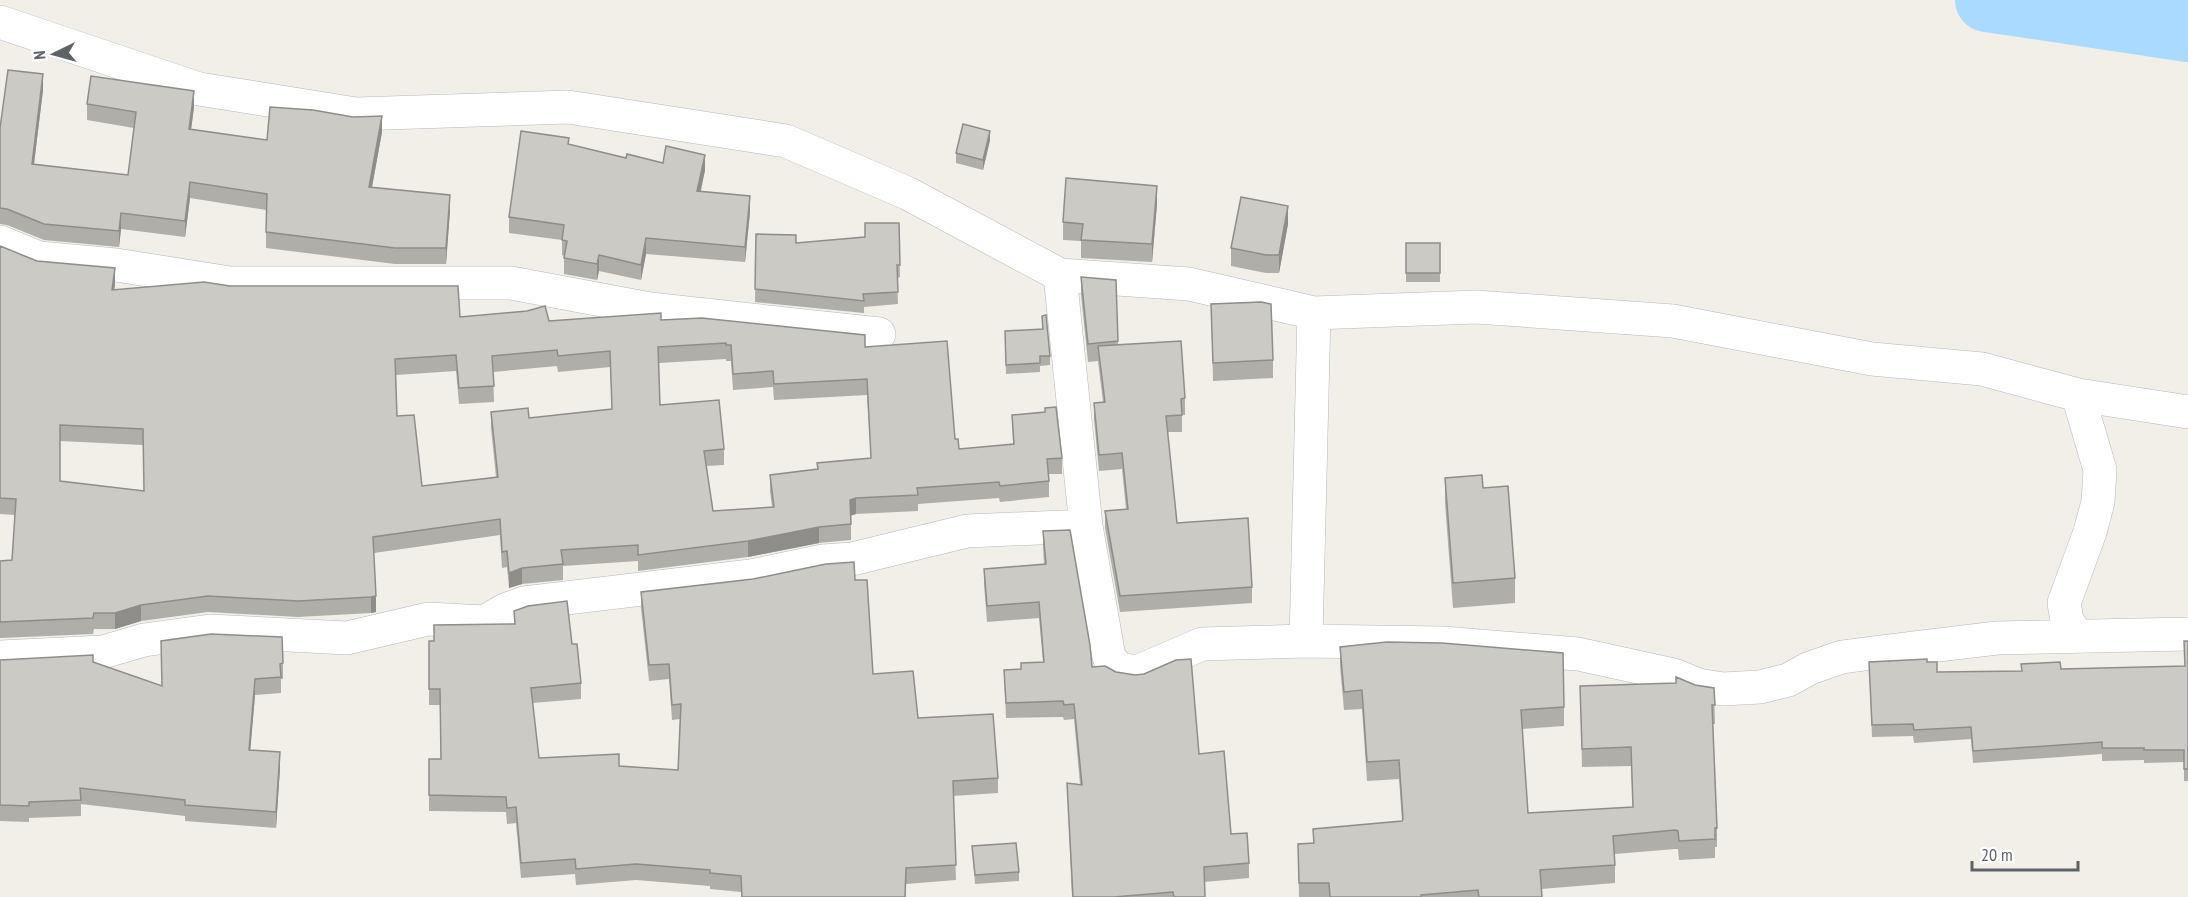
<svg xmlns="http://www.w3.org/2000/svg" width="2188" height="897" font-family="'PT Sans Narrow',sans-serif">
<rect width="100%" height="100%" fill="#f1efe8"/>
<g fill="none" stroke-linecap="round" stroke-linejoin="round">
<path stroke="#aadaff" stroke-width="64" d="M1987 0 2188 30"/>
<defs>
<path id="minor" d="M0 22 199 89 356 114 568 107 786 141 907 193 1060 275 1189 284 1314 313 1476 307 1673 321 1872 359 1982 369 2078 395 2188 412
M0 242 39 258 116 265 230 283H511L650 309 879 334
M1060 275 1086 526 1109 657 1119 669 1137 672 1202 644 1306 641 1443 643 1578 654 1674 675 1698 685 1723 689 1760 687 1788 680 1810 668 1842 657 1888 651 1997 638 2188 634
M2076 635 2067 620 2064 603 2090 532 2098 502 2100 470 2078 395
M1306 641 1314 313
M0 657 103 652 144 640 210 631 347 638 428 619 484 622 505 610 524 603 751 576 823 561 852 559 967 531 1086 526"/>
</defs>
<use href="#minor" stroke="#b5b8bc" stroke-width="34"/>
<use href="#minor" stroke="#fff" stroke-width="33"/>
</g>
<path fill="#afaea9" fill-rule="evenodd" d="M43 90 34 164 128 175 134 128 87 120V104L194 107 191 130 267 140 382 132 372 187 450 211 446 264H395L266 248V210L190 198 185 237 121 229 119 247 44 240 7 225 0 224V128Z
M990 140 983 170 956 163V153Z
M569 144 626 158 663 163 705 170 701 191 750 212 745 262 646 254 641 280 599 271 597 280 564 274V256L562 255V240L509 233V217Z
M1157 204 1152 262 1081 258V241L1063 240V222Z
M899 223 900 277 897 278 898 304 864 307V313L755 302 756 234 796 243 865 237Z
M1288 224 1279 273H1266L1231 266V248Z
M1406 243 1440 273V282H1406Z
M0 246 37 261 115 284 114 290 460 317 549 321 661 320 865 347 955 439 959 449 1013 444 1012 415 1062 458V474H1049V497L1000 502 999 498 918 504V511L856 514 851 515V540L819 543 748 557 638 571V561L563 566V580L522 584 509 588 507 567 502 568 500 535 374 553 376 612 371 613 298 617 208 612 141 621 115 629H94L93 634 0 638V561L12 560 15 515 0 514ZM726 359V361H731L733 390 773 387 774 400 867 395 871 458 817 463V469L770 475V491L772 507 713 511 706 466 724 465V449L660 405 659 363ZM557 366 558 372 610 367 612 409 529 418 491 412V428L496 477 422 486 397 416 396 375 456 371 459 404 494 402 493 372ZM60 441 143 445 144 491 60 481Z
M1081 277 1116 280 1118 345 1185 398V415H1182V432H1167L1177 523 1252 587V603L1120 612 1105 528V511L1126 509 1122 469 1099 471 1094 419V403L1103 402 1098 361 1088 362 1081 295Z
M1211 304 1273 360V378L1213 381Z
M1042 316 1050 356V365L1040 366V372L1006 374 1005 331 1042 329Z
M1445 478 1483 488 1515 578V603L1453 608 1445 503Z
M1043 531 1092 667 1199 754 1231 834 1249 863V878L1204 882 1205 897H1072L1067 783 1080 784 1074 719 1064 720 1063 717 1006 718 1004 670 1021 669 1043 662 1039 618 987 622 984 584V569L1044 564 1043 547Z
M855 580 873 674 918 718 998 778V793L953 796 956 880 906 884V897H741V892L710 889V886L636 880 576 885 575 874 521 878 516 823 507 824 506 812 429 811V759H441L440 705H429V641H434L514 624V611L572 644 581 683V699L532 703 539 758 619 766 678 770 680 719 672 720 669 679 649 681 641 608V592Z
M2188 641V781H2184V762L2144 763V760L2102 761V754L1973 763 1971 739 1914 743 1913 736 1872 737 1869 662H1927L1937 672 2021 671 2061 669 2185 666Z
M1340 647 1564 707V726L1522 729 1528 813 1633 807 1631 766 1582 767 1580 686 1695 685 1714 688 1715 724H1713L1717 828V847H1715V858L1679 860 1678 849H1675L1615 854V883L1541 889 1542 897H1299L1298 844 1313 843V829L1402 821 1399 779 1367 781 1362 709 1344 710 1340 666Z
M0 660 93 662 162 686 283 663V679H281V693L255 695 250 750 280 768 276 828 185 821V816L81 804V816L29 818V822L0 821Z
M972 846 1019 872V881L975 884Z"/>
<path fill="#8f8d8a" d="M43 74V90L32 180V164Z
M194 91V107L189 145V129Z
M382 116V132L369 203V187Z
M990 131V140L983 170V160Z
M705 155V170L697 206V191Z
M190 182V198L185 237V221Z
M1157 186V204L1152 262V244Z
M450 195V211L446 264V248Z
M750 196V212L745 262V247Z
M1288 206V224L1279 273V255Z
M121 213V229L119 247V231Z
M646 238V254L641 280V265Z
M599 255V271L597 280V264Z
M115 268V284L112 306V290Z
M856 498V514L850 516V500Z
M819 527V543L748 557V541Z
M522 568V584L509 588V573Z
M376 596V612L371 613V597Z
M141 605V621L115 629V613Z
M255 679V695L249 766V750Z
M280 752V768L276 828V812Z"/>
<path fill="#cccac5" stroke="#8f8d8a" stroke-width="1.5" fill-rule="evenodd" d="M8 70 43 74 32 164 128 175 136 112 87 104 91 76 194 91 189 129 267 140 270 107 313 110 353 117 382 116 369 187 450 195 446 248H395L266 232 267 194 190 182 185 221 121 213 119 231 44 224 7 209 0 208V128Z
M963 124 990 131 983 160 956 153Z
M521 131 569 138 568 144 626 158 627 154 663 163 666 146 705 155 697 191 750 196 745 247 646 238 641 265 599 255 597 264 564 258 567 241 562 240 564 225 509 217Z
M1066 178 1157 186 1152 244 1081 240 1083 224 1063 222Z
M1241 197 1288 206 1279 255H1266L1231 248Z
M865 223H899L900 265H897L898 292 863 294 864 301 755 289 756 234 796 235V243L865 237Z
M1406 243H1440V273H1406Z
M0 246 37 261 115 268 112 290 204 282 230 286H458L460 317 527 311 545 306 549 321 661 313V320L702 318 865 335V347L947 341 955 439H958L959 449 1014 444 1012 415 1045 412V408L1056 407 1062 458 1047 459 1049 481 1000 486 999 482 917 488 918 495 856 498 850 500 851 524 819 527 748 541 638 555V545L561 550 563 564 522 568 509 573 507 551 502 552 500 519 373 537 376 596 371 597 298 601 208 596 141 605 115 613H94L93 618 0 622V561L12 560 16 499 0 498ZM726 343V345H731L733 374 773 371 774 384 867 379 871 458 817 463 818 469 770 475 774 507 713 511 704 451 724 449 719 400 660 405 658 347ZM557 350 558 356 610 351 612 409 529 418 528 408 491 412 498 477 422 486 414 415 397 416 395 359 456 355 459 388 494 386 492 356ZM60 425 143 429 144 491 60 481Z
M1081 277 1116 280 1118 341 1088 344Z
M1261 302 1271 304 1273 360 1213 363 1211 304Z
M1046 315 1050 356H1040V363L1006 365 1005 331 1043 329 1042 316Z
M1181 341 1185 398 1181 399 1182 415 1166 416 1177 523 1248 518 1252 587 1120 596 1105 511 1128 509 1122 453 1099 455 1094 403 1105 402 1098 346Z
M1482 475 1483 488 1508 486 1515 578 1453 583 1445 478Z
M1070 530 1090 645 1092 667 1105 666 1116 672 1135 675 1144 674 1176 660 1191 659 1199 754 1224 751 1231 834 1247 833 1249 863 1204 867 1205 897H1174L1173 892 1114 897H1073L1067 783 1082 785 1074 704 1064 705 1063 701 1006 703 1004 670 1021 669V663L1044 662 1039 602 987 606 984 569 1046 564 1043 531Z
M854 562 855 580H867L873 674 913 671 918 718 993 714 998 778 953 781 956 865 906 868 905 897H742L741 876 710 873V870L636 864 576 869 575 859 521 863 516 807 507 808 506 797 429 795V759H441L440 689H429V641H434V625L515 624 514 611 528 606 567 601 572 644H577L581 683 531 688 539 758 619 754V766L678 770 681 704 672 705 669 664 649 665 641 592 753 579 826 564Z
M211 634 282 637 283 663 280 664 281 677 255 679 249 750 280 752 276 812 185 805V800L80 788 81 800 29 802V806L0 805V660L93 655V662L162 686 161 641Z
M2184 641H2188V769H2184V750H2144V748H2102V742L1973 751 1971 727 1914 730 1913 724 1872 725 1869 662 1927 659V662H1937V672L2022 671 2021 664 2060 662 2061 669 2185 666Z
M1387 642 1442 643 1563 653 1564 707 1521 710 1528 813 1633 807 1631 747 1582 749 1580 686 1676 683V677L1695 685 1714 688 1715 705H1712L1717 828H1715V839L1679 841 1678 831 1675 830 1613 836 1615 865 1540 870 1542 897H1479L1478 890 1421 895V897H1330L1329 883H1299L1298 844 1314 843 1313 829 1402 821 1403 819 1399 760 1367 762 1362 690 1344 692 1340 647Z
M1016 843 1019 872 975 875 972 846Z"/>
<g transform="translate(54 54) rotate(265)" stroke="#ffffff" stroke-width="4.5" paint-order="stroke">
<path d="M0-4.5L10 22L0 15L-10 22Z" fill="#5f6368"/>
<text y="-9" font-size="16" font-weight="bold" text-anchor="middle" fill="#5f6368">N</text>
</g>
<path d="M1972 861v9h106v-9" fill="none" stroke="#5f6368" stroke-width="3"/>
<text x="1981" y="861" font-size="18" fill="#5f6368" stroke="#ffffff" stroke-width="4.5" paint-order="stroke">20 m</text>
</svg>
